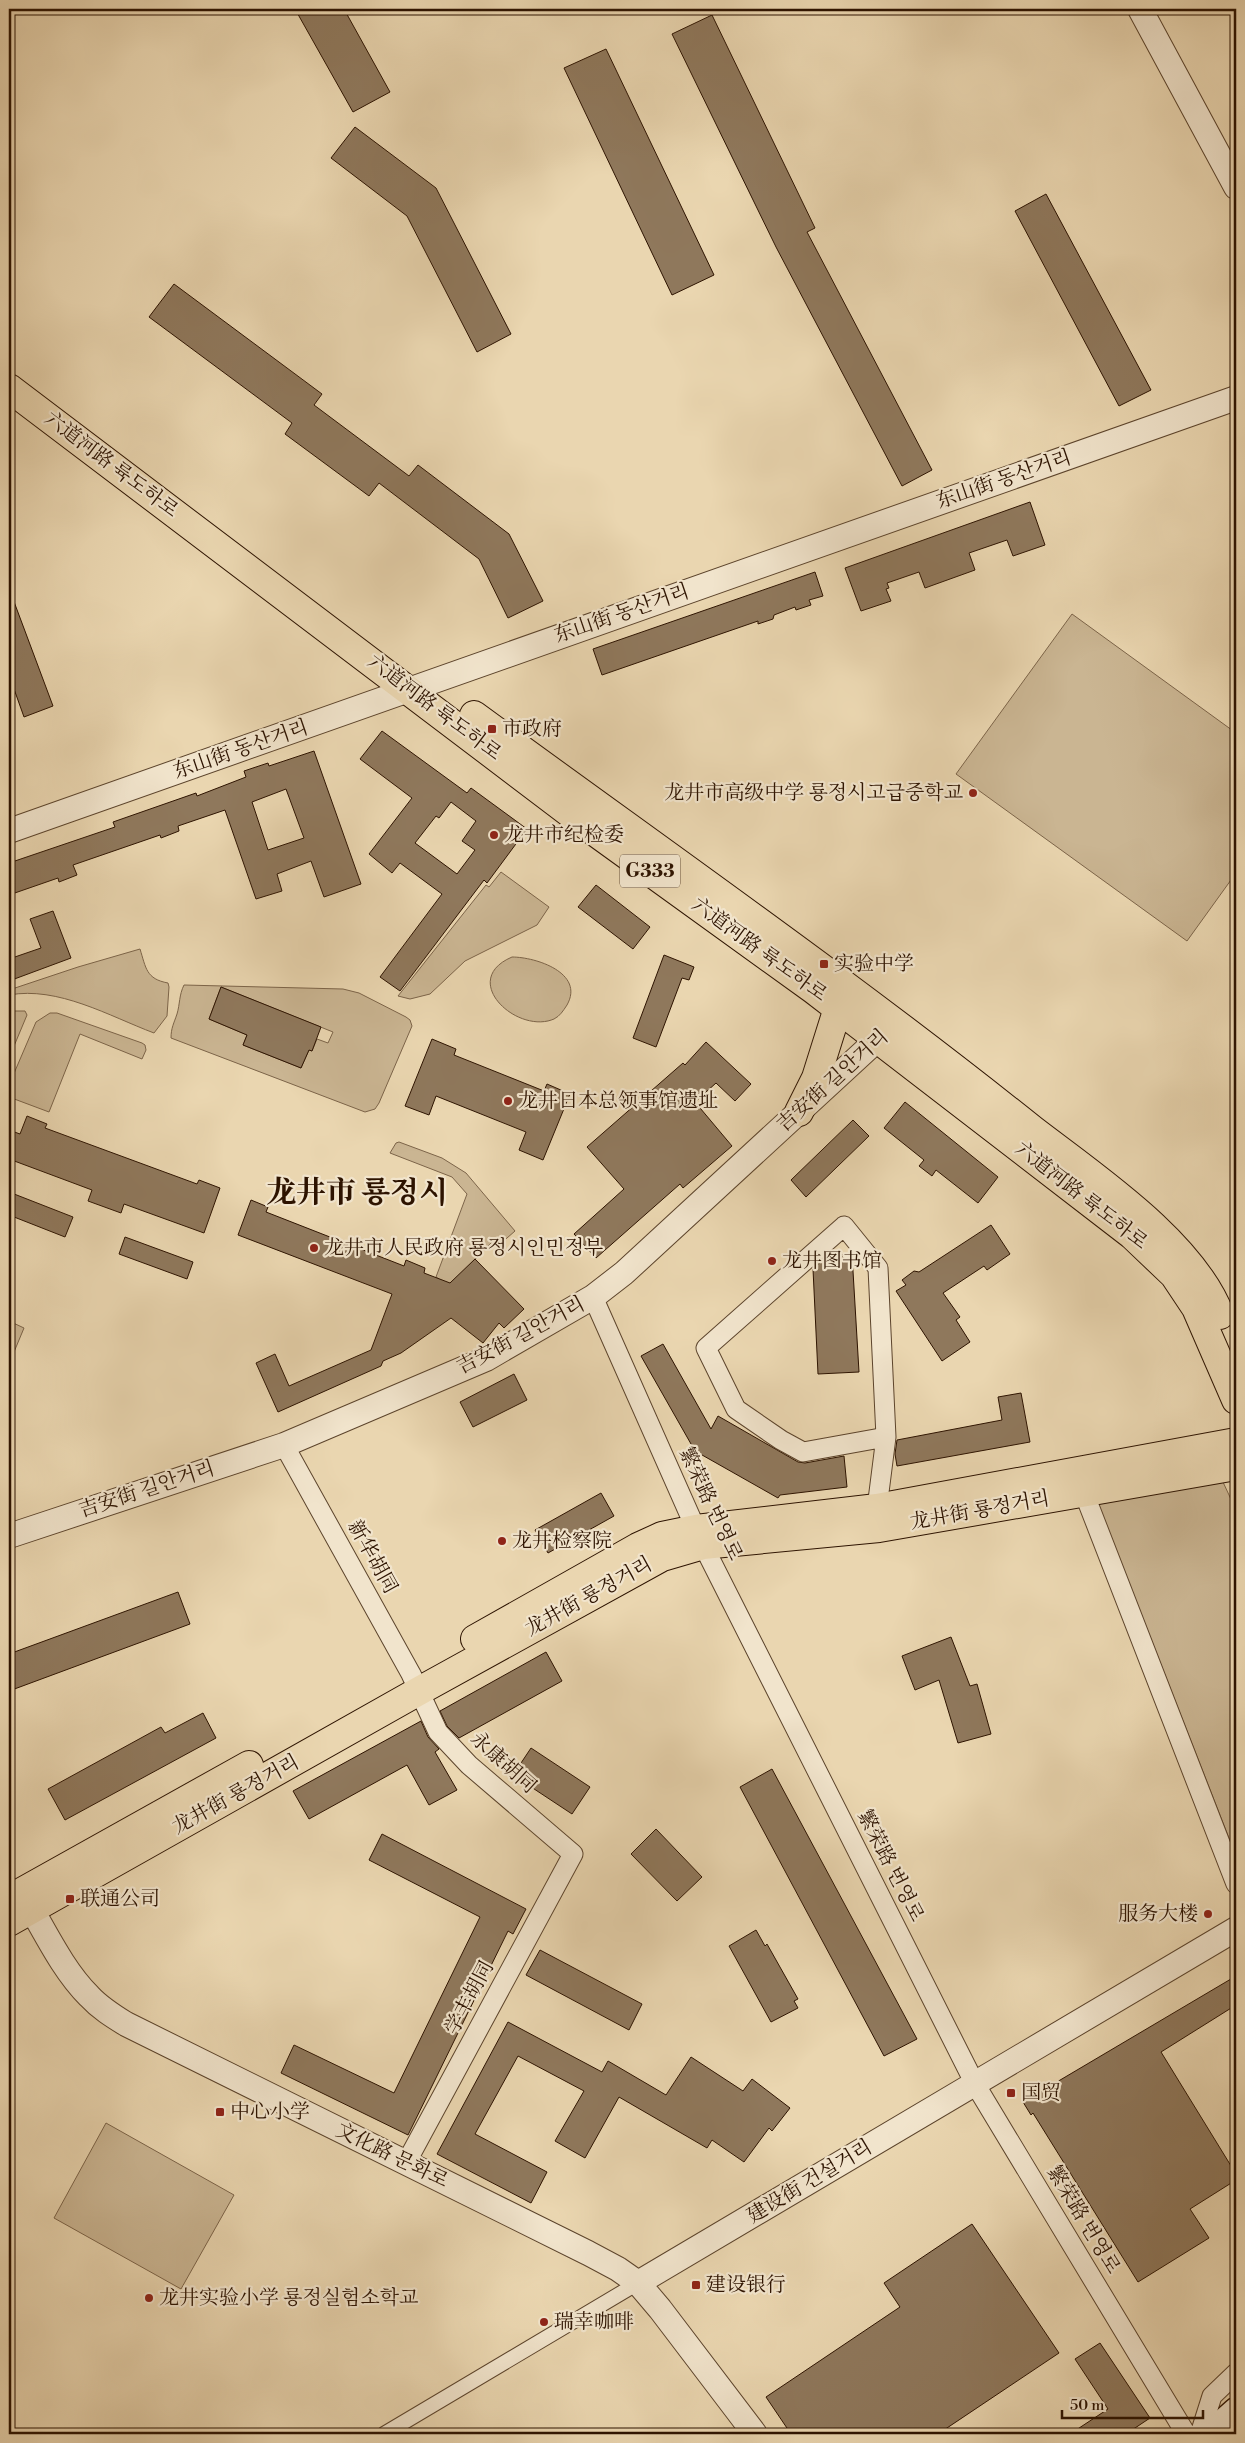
<svg xmlns="http://www.w3.org/2000/svg" width="1245" height="2443" font-family="'Libre Bodoni','Noto Serif SC','Noto Serif KR',serif">
<rect width="100%" height="100%" fill="#ead6b0"/>
<filter id="stains"><feTurbulence type="fractalNoise" baseFrequency=".004" numOctaves="4"/><feColorMatrix values="0 0 0 0 .2 0 0 0 0 .09 0 0 0 0 .02 0 0 0 .5 -.17"/></filter>
<radialGradient id="worn" r=".72"><stop offset=".6" stop-color="#630" stop-opacity="0"/><stop offset="1" stop-color="#630" stop-opacity=".3"/></radialGradient>
<path fill="#cab592" stroke="#7c6449" fill-rule="evenodd" d="M1072 614 1236 733V873L1187 941 956 774Z
M501 872 549 907 537 925 465 961 430 994 410 999 398 996 486 885 489 887Z
M140 949C146 968 146 979 168 983L169 987 167 1016 154 1033C109 1016 58 986 9 995V990L78 967Z
M512 957C536 957 585 973 567 1005 563 1011 560 1016 554 1019 517 1035 458 980 512 957Z
M184 985 343 989 359 993 406 1017 410 1020 412 1026 379 1103 375 1109 365 1112 171 1038C171 1028 174 1023 177 1014 180 1004 179 995 184 985ZM221 987 333 1032 328 1043 317 1039 312 1051 309 1050 301 1068 243 1045 247 1035 209 1019Z
M9 1011H25L27 1015 9 1058Z
M50 1013H57L142 1043 145 1045 146 1050 142 1059 80 1034 49 1112 9 1097V1085L36 1022Z
M399 1142 442 1158 466 1173 515 1231 499 1245 491 1243 449 1286 436 1277 467 1194 452 1177 390 1153 396 1143Z
M9 1321 24 1328 9 1364Z
M1216 1467 1236 1510V1856L1096 1499Z
M106 2123 234 2195 181 2289 54 2218Z"/>
<path fill="#8f785c" stroke="#2d1300" fill-rule="evenodd" d="M295 9H344L390 92 353 112Z
M712 15 815 228 807 232 932 470 902 486 776 247 672 34Z
M606 49 714 275 672 295 564 68Z
M355 127 436 188 511 334 477 352 407 216 331 158Z
M1046 194 1151 390 1119 406 1015 211Z
M174 284 322 394 314 405 409 476 418 465 509 534 543 601 508 618 479 559 379 483 369 496 285 434 292 423 149 317Z
M1030 502 1045 545 1013 556 1007 540 969 553 975 570 925 588 919 572 887 583 889 588 886 589 891 601 861 611 845 568Z
M815 572 823 596 809 600 811 605 796 610 795 607 774 615 773 619 758 624V621L602 675 593 649Z
M10 591 53 706 24 717 9 675Z
M382 731 467 793 471 788 527 829 487 883 484 880 400 991 380 977 442 894 400 863 392 873 369 854 412 798 360 759ZM451 802 476 821 462 841 475 850 457 874 415 843 436 816 439 818Z
M314 751 361 884 324 897 311 861 277 874 282 891 256 899 225 810 178 826 179 831 161 838 160 835 73 865 77 875 59 882 58 878 9 895V863L115 827 113 822 196 793 197 796 246 777 244 771 268 763 269 766ZM286 789 304 838 268 850 252 802Z
M596 885 650 927 633 949 578 907Z
M53 911 71 958 9 981V959L41 948 30 919Z
M664 955 694 967 689 980 682 978 656 1047 633 1038Z
M221 987 321 1027 312 1051 309 1050 301 1068 243 1045 247 1035 209 1019Z
M432 1039 456 1049 454 1055 544 1091 547 1084 570 1094 543 1160 519 1150 526 1132 436 1096 429 1115 405 1106Z
M706 1042 751 1084 735 1101 716 1083 695 1102 732 1146 683 1188 680 1184 596 1258 574 1234 624 1189 587 1147 683 1063 685 1065Z
M905 1102 998 1177 978 1203 936 1170 932 1176 919 1166 924 1160 884 1128Z
M27 1116 47 1124 45 1128 197 1184 199 1180 220 1188 204 1233 124 1204 121 1213 88 1201 92 1190 9 1159V1130L20 1134Z
M853 1120 869 1136 806 1197 791 1180Z
M9 1192 73 1217 65 1237 9 1215Z
M251 1200 268 1207 266 1212 404 1266 406 1260 425 1268 424 1273 450 1283 475 1259 524 1309 504 1328 499 1323 483 1343 451 1318 401 1353 383 1361 381 1366 278 1412 256 1363 275 1354 289 1386 371 1350 392 1294 238 1235Z
M991 1225 1010 1254 987 1270 984 1266 943 1293 960 1317 956 1320 970 1342 942 1361 896 1291 906 1285 902 1280 914 1271 919 1272Z
M125 1237 193 1262 187 1279 119 1254Z
M852 1254 859 1372 818 1374 813 1269 828 1255Z
M663 1344 711 1429 718 1416 798 1462 805 1463 844 1456 847 1487 780 1495 778 1498 695 1451 641 1356Z
M514 1374 527 1400 473 1427 460 1402Z
M1021 1393 1030 1442 897 1466 895 1454 897 1440 1002 1420 998 1397Z
M601 1493 614 1516 548 1553 535 1530Z
M178 1592 190 1624 9 1691V1654Z
M951 1637 970 1686 977 1684 991 1734 958 1743 939 1680 915 1690 902 1656Z
M546 1652 562 1681 459 1738 447 1726 440 1711Z
M203 1713 216 1738 65 1820 48 1789 161 1727 165 1733Z
M421 1721 428 1737 439 1749 435 1752 457 1790 429 1805 407 1765 309 1819 293 1791Z
M531 1748 590 1787 572 1814 513 1775Z
M772 1769 917 2039 884 2056 740 1787Z
M656 1829 702 1877 677 1901 631 1854Z
M382 1834 526 1909 513 1934 508 1931 408 2135 281 2073 294 2045 394 2093 480 1917 369 1860Z
M756 1930 765 1946 767 1944 798 1999 794 2001 798 2008 771 2022 729 1946Z
M540 1950 642 2004 629 2030 526 1975Z
M1236 1976V2005L1161 2052 1236 2174V2180L1190 2209 1209 2238 1138 2282 1033 2113 1031 2115 1023 2102Z
M508 2022 602 2072 608 2061 666 2095 691 2057 743 2091 752 2079 790 2108 772 2131 769 2128 744 2162 712 2140 707 2148 619 2097 585 2158 555 2141 584 2091 518 2056 475 2134 547 2172 531 2203 437 2154Z
M972 2224 1059 2353 938 2434H791L766 2397 900 2307 884 2283Z
M1100 2343 1150 2418 1126 2434H1070L1108 2409 1075 2359Z"/>
<g fill="none" stroke-linecap="round" stroke-linejoin="round">
<defs>
<path id="pedestrian" d="M384 2434 638 2283"/>
<path id="minor" d="M593 1297 703 1545 975 2084 1186 2434
M284 1445 411 1674 438 1732 469 1765 573 1854 406 2163
M1084 1493 1236 1884
M878 1519 877 1508 886 1437 878 1268 844 1226 706 1348 736 1409 781 1440 803 1452 886 1437
M1200 2434 1212 2396 1236 2373"/>
<path id="tertiary" d="M1140 9 1236 187
M9 831 1236 398
M9 1536 284 1445 486 1359 593 1297 624 1273 891 1027
M22 1893C43 1927 61 1968 89 1996 100 2008 113 2016 126 2024L588 2253 618 2269 638 2283 660 2309 755 2434
M638 2283 1236 1929"/>
<path id="secondary" d="M1210 2434 1236 2411"/>
<path id="primary" d="M475 1639 638 1547 662 1536 696 1529 877 1508 1236 1442
M9 1899 249 1765
M9 1922 419 1691 662 1557 703 1545 879 1528 1236 1466"/>
<path id="trunk" d="M9 388 591 829 814 990 1132 1235 1174 1275 1196 1308 1236 1400
M474 715C661 852 852 985 1033 1130 1094 1177 1192 1242 1220 1315
M799 1112 816 1078 838 1008"/>
</defs>
<use href="#pedestrian" stroke="#5c442c" stroke-width="16"/>
<use href="#minor" stroke="#5c442c" stroke-width="21"/>
<use href="#tertiary" stroke="#5c442c" stroke-width="26"/>
<use href="#secondary" stroke="#2d1300" stroke-width="29"/>
<use href="#primary" stroke="#2d1300" stroke-width="30"/>
<use href="#trunk" stroke="#2d1300" stroke-width="30"/>
<use href="#pedestrian" stroke="#f1e4cc" stroke-width="14"/>
<use href="#minor" stroke="#f1e4cc" stroke-width="19"/>
<use href="#tertiary" stroke="#f1e4cc" stroke-width="24"/>
<use href="#secondary" stroke="#f1e4cc" stroke-width="26"/>
<use href="#primary" stroke="#ead6b0" stroke-width="28"/>
<use href="#trunk" stroke="#ead6b0" stroke-width="28"/>
</g>
<g fill="#8f2418" stroke="#f1e4cc" stroke-width="2">
<rect x="487" y="724" width="10" height="10" rx="2.5"/>
<circle cx="973" cy="793" r="5"/>
<circle cx="494" cy="835" r="5"/>
<rect x="819" y="959" width="10" height="10" rx="2.5"/>
<circle cx="508" cy="1101" r="5"/>
<circle cx="314" cy="1248" r="5"/>
<circle cx="772" cy="1261" r="5"/>
<circle cx="502" cy="1541" r="5"/>
<rect x="65" y="1894" width="10" height="10" rx="2.5"/>
<circle cx="1208" cy="1914" r="5"/>
<rect x="1006" y="2088" width="10" height="10" rx="2.5"/>
<rect x="215" y="2107" width="10" height="10" rx="2.5"/>
<rect x="691" y="2280" width="10" height="10" rx="2.5"/>
<circle cx="149" cy="2298" r="5"/>
<circle cx="544" cy="2322" r="5"/>
</g>
<g text-anchor="middle" dominant-baseline="central" stroke-width="4.5" stroke-linejoin="round" paint-order="stroke">
<rect fill="#f1e4cc" stroke="#68523d" stroke-width="1" x="620" y="854.5" width="60" height="33" rx="4"/>
<g font-size="19" font-weight="bold" fill="#2d1300">
<text x="650" y="871">G333</text>
</g>
<g font-size="20" fill="#2d1300" stroke="#f1e4cc">
<text transform="translate(111 465) rotate(37)">六道河路 륙도하로</text>
<text transform="translate(1004 480) rotate(-19)">东山街 동산거리</text>
<text transform="translate(622 614) rotate(-19)">东山街 동산거리</text>
<text transform="translate(434 708) rotate(37)">六道河路 륙도하로</text>
<text transform="translate(241 750) rotate(-19)">东山街 동산거리</text>
<text transform="translate(759 950) rotate(36)">六道河路 륙도하로</text>
<text transform="translate(833 1081) rotate(-42)">吉安街 길안거리</text>
<text transform="translate(1081 1196) rotate(38)">六道河路 륙도하로</text>
<text transform="translate(521 1336) rotate(-28)">吉安街 길안거리</text>
<text transform="translate(147 1490) rotate(-18)">吉安街 길안거리</text>
<text transform="translate(710 1504) rotate(65)">繁荣路 번영로</text>
<text transform="translate(980 1511) rotate(-10)">龙井街 룡정거리</text>
<text transform="translate(372 1557) rotate(61)">新华胡同</text>
<text transform="translate(589 1597) rotate(-29)">龙井街 룡정거리</text>
<text transform="translate(503 1763) rotate(42)">永康胡同</text>
<text transform="translate(236 1795) rotate(-29)">龙井街 룡정거리</text>
<text transform="translate(890 1866) rotate(63)">繁荣路 번영로</text>
<text transform="translate(470 1998) rotate(-62)">学丰胡同</text>
<text transform="translate(392 2156) rotate(26)">文化路 문화로</text>
<text transform="translate(810 2182) rotate(-31)">建设街 건설거리</text>
<text transform="translate(1083 2220) rotate(59)">繁荣路 번영로</text>
</g>
<g font-size="20" fill="#2d1300" stroke="#f1e4cc" text-anchor="start">
<text x="502" y="729">市政府</text>
<text x="963" y="793" text-anchor="end">龙井市高级中学 룡정시고급중학교</text>
<text x="504" y="835">龙井市纪检委</text>
<text x="834" y="964">实验中学</text>
<text x="518" y="1101">龙井日本总领事馆遗址</text>
<text x="324" y="1248">龙井市人民政府 룡정시인민정부</text>
<text x="782" y="1261">龙井图书馆</text>
<text x="512" y="1541">龙井检察院</text>
<text x="80" y="1899">联通公司</text>
<text x="1198" y="1914" text-anchor="end">服务大楼</text>
<text x="1021" y="2093">国贸</text>
<text x="230" y="2112">中心小学</text>
<text x="706" y="2285">建设银行</text>
<text x="159" y="2298">龙井实验小学 룡정실험소학교</text>
<text x="554" y="2322">瑞幸咖啡</text>
</g>
<g font-size="30" font-weight="bold" fill="#2d1300" stroke="#f1e4cc">
<text x="357" y="1193">龙井市 룡정시</text>
</g>
</g>
<rect width="1245" height="2443" fill="none" stroke="#ead6b0" stroke-width="30"/>
<rect x="10" y="10" width="1225" height="2423" fill="none" stroke="#2d1300" stroke-width="2.5"/>
<rect x="15" y="15" width="1215" height="2413" fill="none" stroke="#2d1300"/>
<path d="M1062 2410v8h141v-8" fill="none" stroke="#2d1300" stroke-width="2.5"/>
<text x="1070" y="2410" font-size="15" fill="#2d1300" stroke="#f1e4cc" stroke-width="4" paint-order="stroke">50 m</text>
<rect width="100%" height="100%" filter="url(#stains)"/>
<rect width="100%" height="100%" fill="url(#worn)"/>
</svg>
